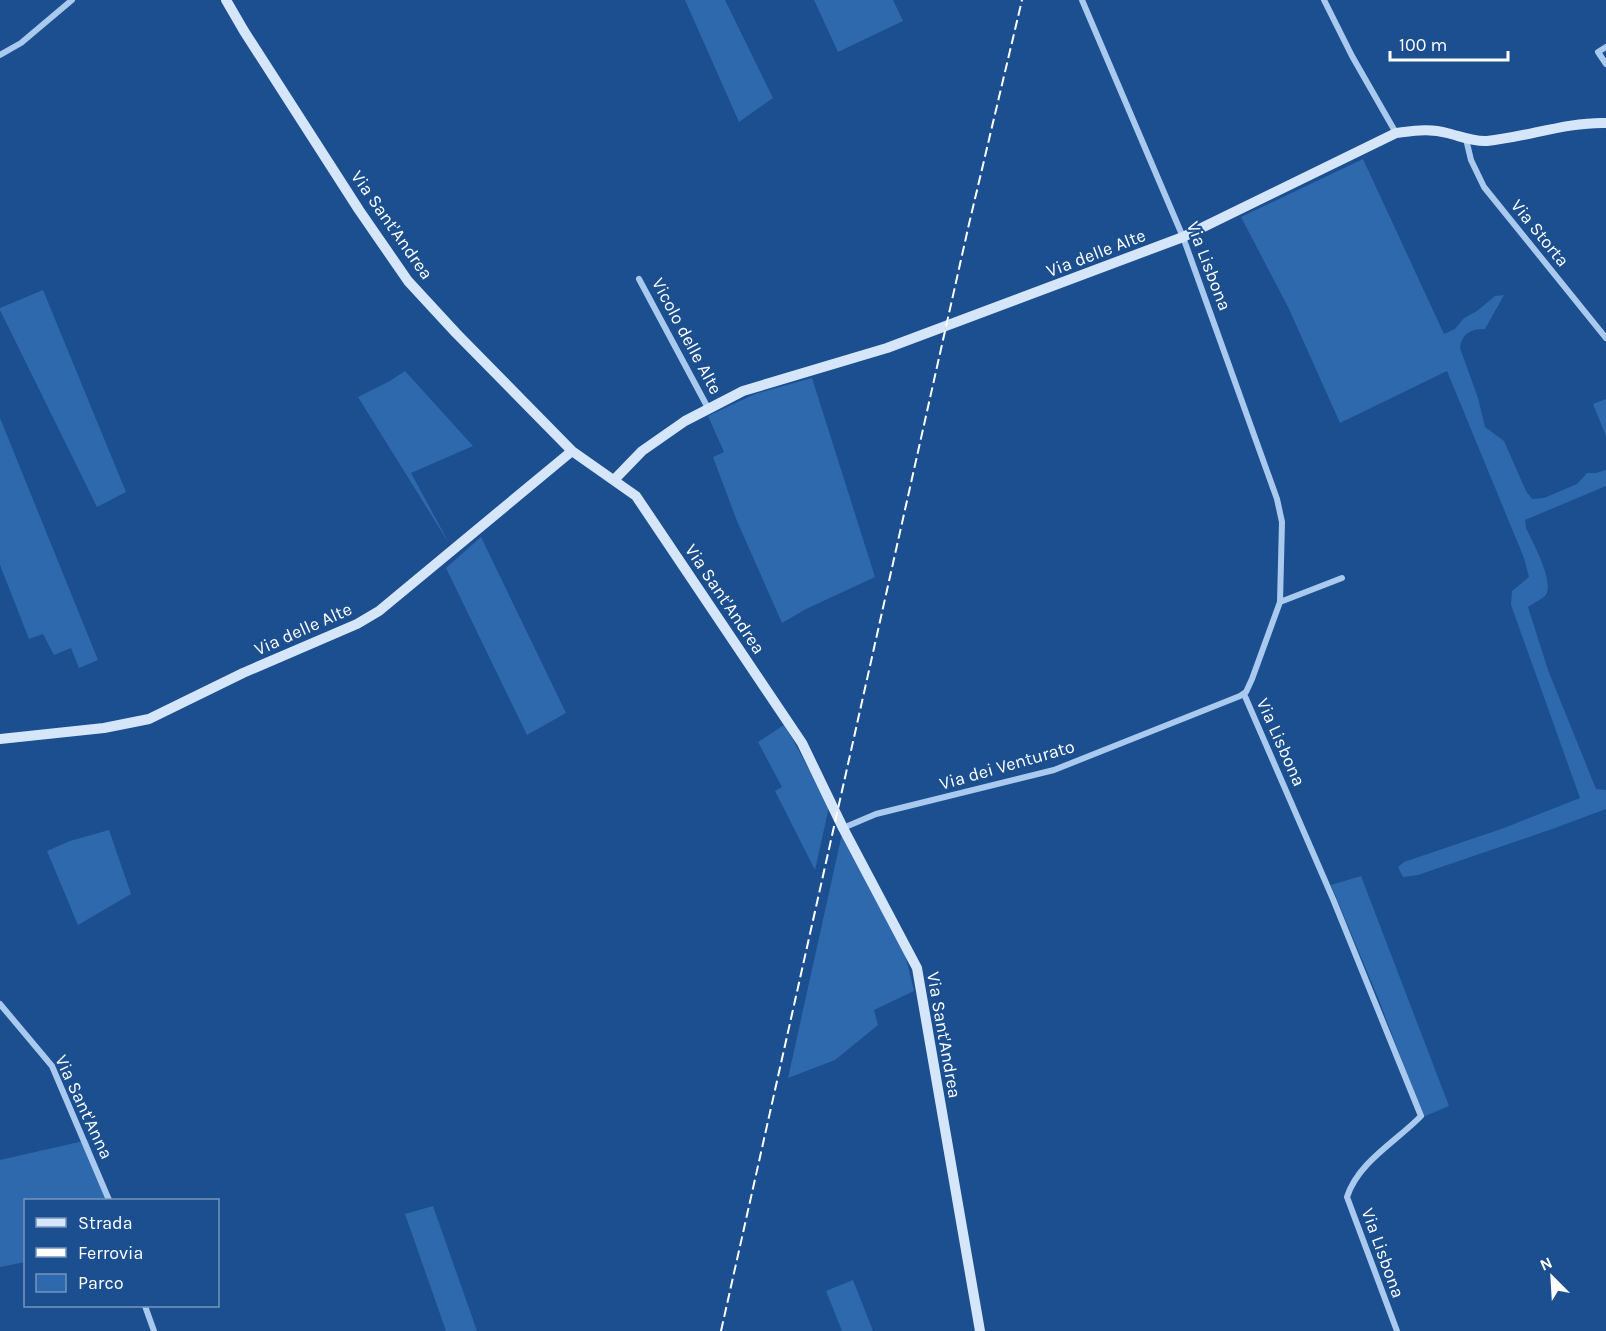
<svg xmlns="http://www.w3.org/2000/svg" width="1606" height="1331" font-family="Karla,sans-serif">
<rect width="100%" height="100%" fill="#1b4f8f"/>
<path fill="#2e69ad" d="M685 0H725L773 98 739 122Z
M814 0H893L903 21 838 52Z
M1363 159 1444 334 1455 329 1464 318 1477 311 1495 296 1504 295 1485 329C1471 329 1462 333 1460 348L1478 398 1485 427 1504 441 1526 491 1532 499 1544 498 1577 484 1587 473H1596L1606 470V486L1525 520 1526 528C1532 541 1556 584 1545 596 1541 600 1533 603 1528 607L1548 670 1596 789 1606 790V809L1555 828 1418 875 1403 877 1398 867 1404 862 1504 828 1580 798 1511 605 1512 591 1529 577 1524 558 1447 371 1340 423 1289 309 1241 217Z
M43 290 126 492 97 507 0 310V308Z
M405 371 473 446 411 473 450 545 358 397 390 381Z
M812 378 875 577 806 609 782 623 737 521 713 457 724 452 708 416 755 394Z
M1606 399V436L1593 404Z
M0 418 98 660 79 668 71 648 54 655 43 634 29 639 0 565Z
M481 537 566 713 527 735 446 568Z
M784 725 792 738 829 807 815 870 775 791 782 787 758 742Z
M109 830 131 894 78 925 47 851 70 841Z
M842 834 904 950 914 991 874 1010 878 1025 835 1060 788 1078Z
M1361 876 1449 1106 1423 1117 1379 1000 1331 885Z
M88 1140 107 1200H26L25 1262 0 1267V1160Z
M433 1206 477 1331H446L405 1214Z
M853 1280 873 1331H842L826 1291Z"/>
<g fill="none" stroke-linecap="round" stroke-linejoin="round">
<path stroke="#a9c9ee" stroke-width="6" d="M1324 0 1352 56 1396 133
M1606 47 1598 52 1606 64
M0 55 21 43 72 0
M1466 139 1471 160 1484 187 1606 338
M639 279 708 408
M1280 602 1342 578
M1244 694 1333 899 1421 1116C1397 1141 1358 1162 1347 1197L1397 1331
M843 828 876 814 1054 770 1240 696 1246 692 1252 679 1280 602 1282 522 1277 499 1183 237 1082 0
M0 1004 52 1066 109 1200
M145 1306 154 1331"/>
<path stroke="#d6e6fa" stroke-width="10" d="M226 0 244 31 359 210 408 281 456 333 572 451 636 496 802 743 843 828 917 968 980 1331
M614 480 642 451 685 421 743 391 887 348 1183 237 1396 133C1413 131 1430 128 1447 133 1460 136 1473 142 1487 141 1527 137 1566 122 1606 123
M0 739 104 728 149 719 243 673 357 624 379 611 572 451"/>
<path stroke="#fff" stroke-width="2" stroke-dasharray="10 4.5" stroke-linecap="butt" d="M721 1331 969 224 1022 0"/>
</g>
<g text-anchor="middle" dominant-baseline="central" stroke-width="4.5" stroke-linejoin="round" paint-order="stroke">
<g font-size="18" fill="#fff" stroke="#1b4f8f">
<text transform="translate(392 225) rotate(55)">Via Sant'Andrea</text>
<text transform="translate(1540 233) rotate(51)">Via Storta</text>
<text transform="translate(1096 253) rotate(-21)">Via delle Alte</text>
<text transform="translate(1209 266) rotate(69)">Via Lisbona</text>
<text transform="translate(687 336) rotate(62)">Vicolo delle Alte</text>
<text transform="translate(725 599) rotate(56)">Via Sant'Andrea</text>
<text transform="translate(303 629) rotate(-24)">Via delle Alte</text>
<text transform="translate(1281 742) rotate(66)">Via Lisbona</text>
<text transform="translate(1007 765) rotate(-16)">Via dei Venturato</text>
<text transform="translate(944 1035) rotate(80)">Via Sant'Andrea</text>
<text transform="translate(84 1107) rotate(65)">Via Sant'Anna</text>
<text transform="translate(1383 1253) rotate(70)">Via Lisbona</text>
</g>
</g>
<rect x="24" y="1199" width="195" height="108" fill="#1b4f8f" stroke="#7695bc" stroke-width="1.5"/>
<rect x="36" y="1218" width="30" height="9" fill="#d6e6fa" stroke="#7695bc" stroke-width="1.5"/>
<text x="78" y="1229" font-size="18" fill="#ffffff">Strada</text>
<rect x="36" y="1248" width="30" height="9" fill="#ffffff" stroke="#7695bc" stroke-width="1.5"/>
<text x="78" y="1259" font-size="18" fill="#ffffff">Ferrovia</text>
<rect x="36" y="1274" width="30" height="18" fill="#2e69ad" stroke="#7695bc" stroke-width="1.5"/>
<text x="78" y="1289" font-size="18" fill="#ffffff">Parco</text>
<g transform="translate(1552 1277) rotate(336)" stroke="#1b4f8f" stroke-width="4.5" paint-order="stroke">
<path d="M0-4.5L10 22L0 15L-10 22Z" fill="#ffffff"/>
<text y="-9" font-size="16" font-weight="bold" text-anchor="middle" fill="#ffffff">N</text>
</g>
<path d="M1390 51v9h118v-9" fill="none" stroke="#ffffff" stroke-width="3"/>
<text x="1399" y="51" font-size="18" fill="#ffffff" stroke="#1b4f8f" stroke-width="4.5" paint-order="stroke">100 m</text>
</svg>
